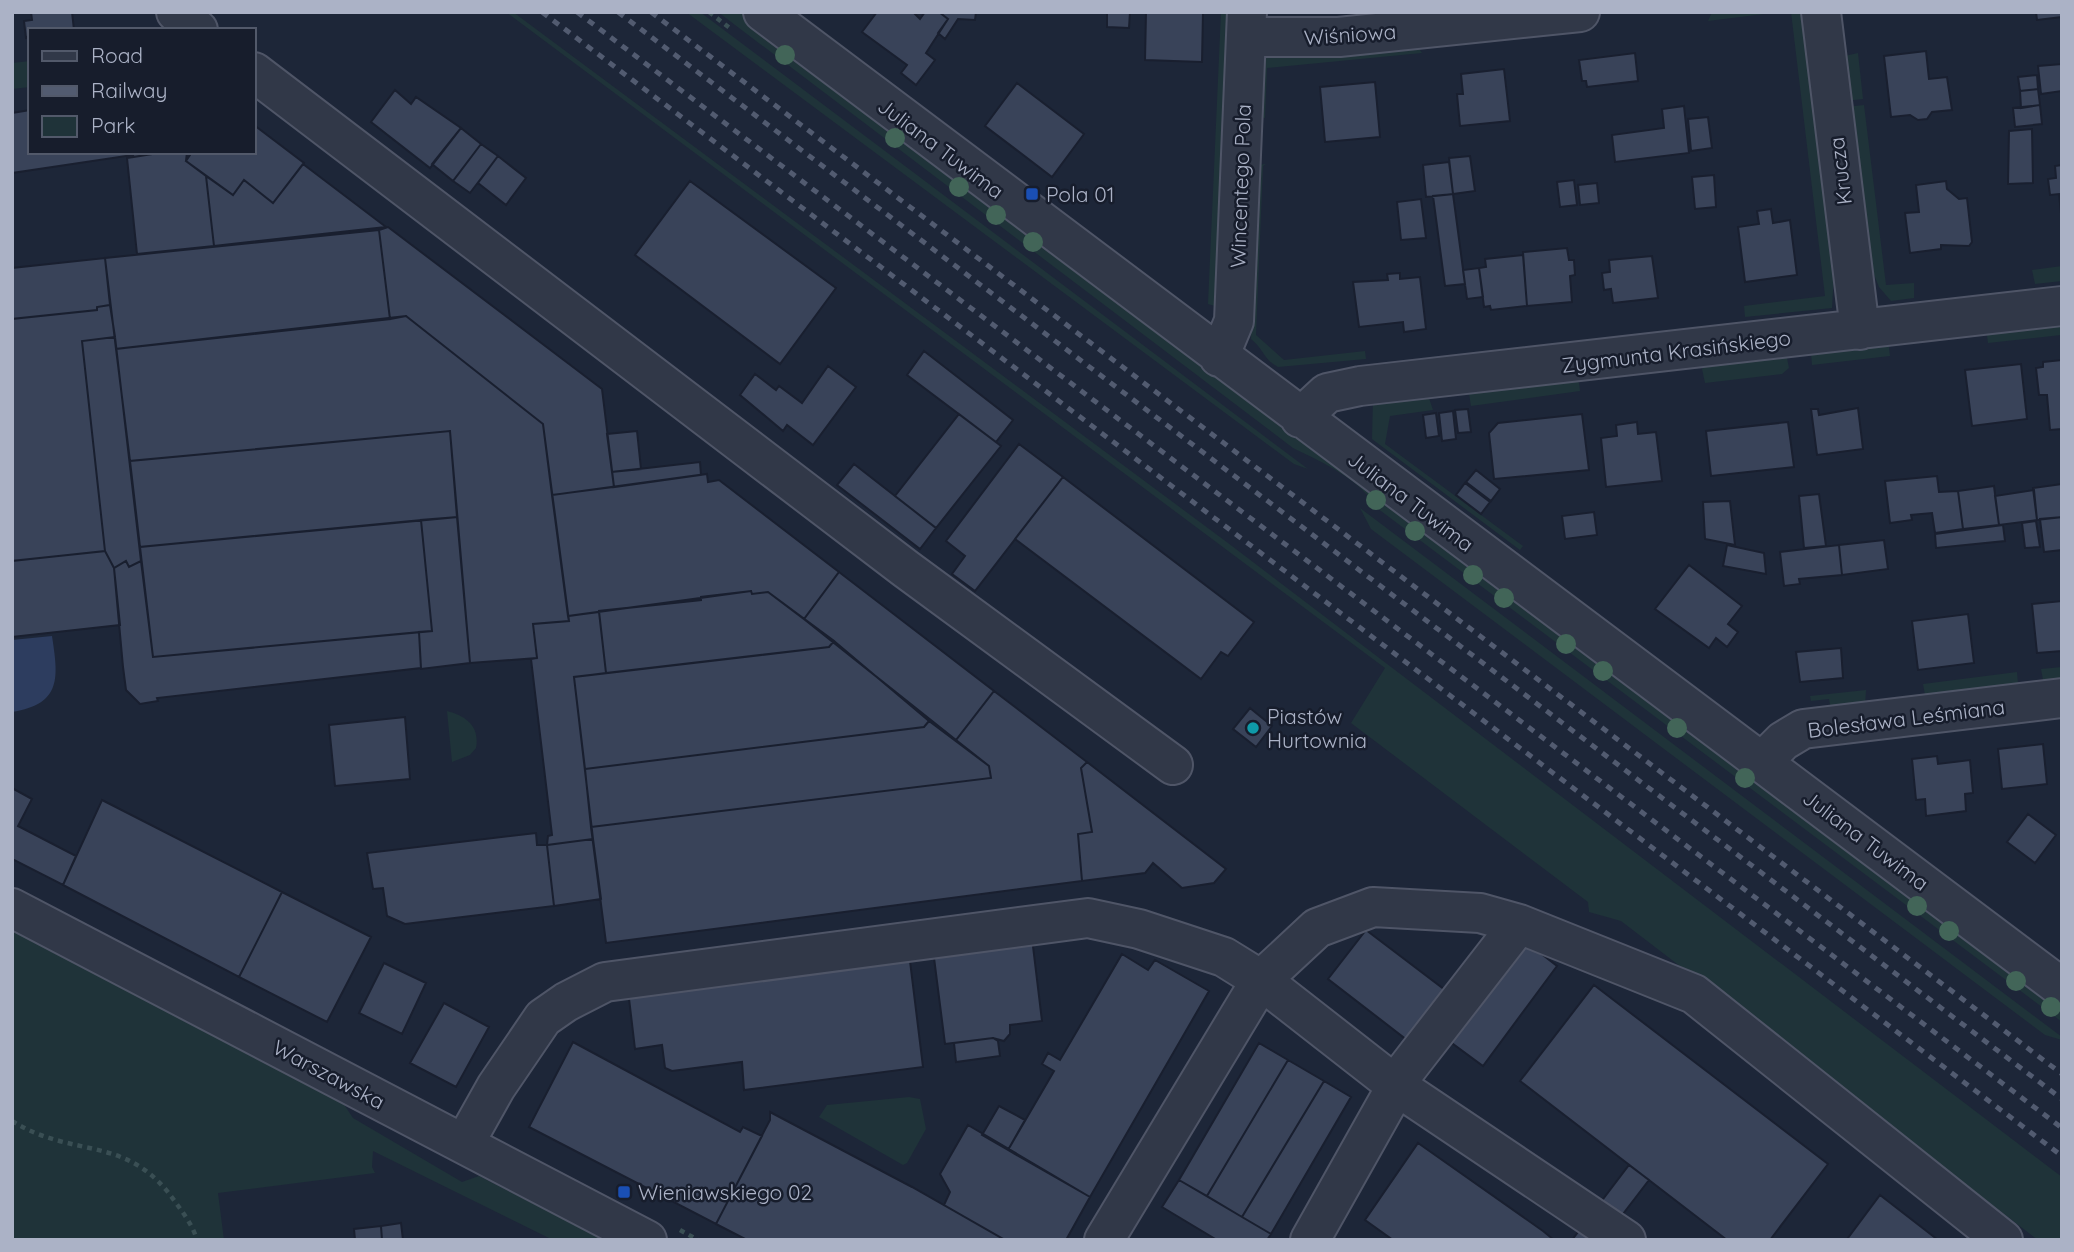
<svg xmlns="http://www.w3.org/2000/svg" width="2074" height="1252" font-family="Quicksand,sans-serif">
<rect width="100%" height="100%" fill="#1d2638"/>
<path fill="#1f3339" d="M506 12H513L1228 543 2062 1177V1240H2038L1621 921 1589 912 1588 902 1351 723 1385 668Z
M686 12H700L1308 469 1294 464Z
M718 12H740L1166 336 2062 1005V1022L1377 508C1360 479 1322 462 1293 448Z
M1221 12H1234L1218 307 1208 304Z
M1712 12H1780L1708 21Z
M1791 12H1802L1805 17 1835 256 1832 308 1745 317 1744 306 1825 296Z
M1418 47 1422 53 1267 68 1265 118 1257 117 1264 58Z
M1858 53 1863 99 1845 101 1840 57Z
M30 61V87L12 89V63Z
M1864 105 1886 285 1914 283V298L1891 301 1879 287 1871 267 1846 107Z
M1266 164 1263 166 1256 335 1284 360 1365 351 1366 359 1278 367C1264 360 1263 348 1251 339L1258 165Z
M2062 266V281L2035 284 2032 270Z
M2060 322 2061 335 1988 343 1986 328Z
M1888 340 1890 356 1812 365 1811 353Z
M1786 353 1789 368 1782 374 1705 383 1702 369 1706 362Z
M1573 376 1579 383 1580 391 1471 406 1468 387Z
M1427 392 1433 410 1390 416 1385 444 1523 546 1520 550 1372 439 1373 398Z
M1360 508 2062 1037V1040L2045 1035 1371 529Z
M2062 667V683L2048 685 2043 680 2041 669Z
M2017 672 2018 684 2014 688 1925 695 1923 684Z
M1866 690 1865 706 1831 710 1829 699 1811 701 1810 696Z
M447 711C466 716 480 726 476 748L470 755 452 762Z
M12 927 341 1100 353 1118 462 1182 479 1176 604 1240H553L373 1151 372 1167 375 1173 218 1193 224 1240H12Z
M909 1097 920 1099 926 1129 907 1163 903 1165 819 1117 827 1105Z"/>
<path fill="#2d3d5f" d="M52 636C58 676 63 704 12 712V640Z"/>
<path fill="#394359" stroke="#191f2f" stroke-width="2" d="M31 12H72L74 30H30V37L26 38 24 21 32 20Z
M877 12H913L920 19 925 12H939L948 19 926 53 935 60 916 85 901 73 907 65 862 32Z
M939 12H976L975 20 958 19 945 39 938 33 948 19Z
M1107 12H1130L1129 28 1107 27Z
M1146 12H1203L1202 62 1145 60Z
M2036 12H2062V17L2037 20Z
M1926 51 1929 79 1947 77 1952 110 1932 112 1927 119 1918 120 1910 115 1891 117 1884 56Z
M1635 53 1638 81 1587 87 1586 81H1582L1579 60Z
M2062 64V91L2041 94 2038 66Z
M1504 69 1510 121 1460 126 1457 94H1463L1461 74Z
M2037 75 2038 89 2020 91 2018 77Z
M1375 82 1380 137 1325 142 1320 87Z
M1017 83 1084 134 1052 177 985 126Z
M2038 89 2040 105 2021 108 2020 91Z
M395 90 411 104 416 97 461 128 430 168 371 122Z
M2040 105 2042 124 2015 127 2013 108Z
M1684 106 1689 153 1615 162 1612 135 1664 128 1662 109Z
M30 110V152H132L133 155 12 173V113Z
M1708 117 1712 148 1691 151 1688 119Z
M254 125 304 163 273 203 244 180 233 195 186 161 192 152H254Z
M461 128 481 144 453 181 432 164Z
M2032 129 2033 183 2008 184 2009 131Z
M481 144 498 156 470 193 453 181Z
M132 152H165L133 157Z
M165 152H187L186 161 206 176 214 246 137 254 127 158Z
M498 156 526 178 506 205 478 183Z
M1470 156 1475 191 1453 194 1449 158Z
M1449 162 1453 194 1426 197 1423 165Z
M303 164 386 227 214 246 206 176 233 195 244 180 273 203Z
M2062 165V213H2061L2059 194 2050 195 2048 179 2056 178 2055 166Z
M1714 175 1716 207 1695 209 1692 177Z
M1574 180 1577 205 1560 207 1557 182Z
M690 181 836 288 780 364 635 255Z
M1946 181 1947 189 1959 199 1967 198 1972 242 1969 246 1941 245V249L1910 253 1905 213 1919 212 1916 185Z
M1597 183 1599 203 1580 205 1578 185Z
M1453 194 1465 284 1445 286 1433 196Z
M1421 199 1426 238 1401 240 1397 202Z
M1771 209 1773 223 1790 220 1797 275 1745 282 1738 227 1759 224 1757 211Z
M388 227 602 389 614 487 552 495 543 424 406 316 390 319 379 230Z
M379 230 390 319 116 349 105 258Z
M1567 248 1569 260H1574L1575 275 1570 276 1572 302 1527 306 1523 252Z
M1523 255 1527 306 1491 310 1490 306 1484 307 1479 268 1486 267 1485 259Z
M1652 256 1658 298 1613 303 1611 289 1604 290 1602 273 1610 272 1609 260Z
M105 258 110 305 97 307V310L12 319V268Z
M1479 268 1483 297 1467 299 1463 270Z
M1400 273V279L1420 277 1426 329 1404 332 1403 322 1359 327 1353 282 1388 280 1387 274Z
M110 305 115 337 82 341 105 551 12 561V319L97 310V307Z
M406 316 543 424 569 621 533 624 537 658 470 663 450 431 130 461 116 349Z
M115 337 141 561 129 567 126 561 114 568 105 551 82 341Z
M924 351 1013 420 996 442 907 375Z
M2062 360V429L2050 430 2047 395H2039L2036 368 2043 367V362Z
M2021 364 2027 419 1972 426 1965 370Z
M828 366 856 387 813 445 787 425 783 431 740 395 755 374 776 390 779 386 802 403Z
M1858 408 1863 449 1817 455 1811 409H1818L1819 415Z
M1468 409 1471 432 1458 433 1455 410Z
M1453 411 1456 439 1442 441 1439 413Z
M1436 413 1439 436 1426 438 1423 415Z
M959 414 1001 446 936 528 895 496Z
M1582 414 1589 470 1494 479 1489 433 1498 423Z
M1637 422 1638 434 1656 432 1662 481 1606 487 1601 438 1617 436 1616 425Z
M1788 422 1794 467 1711 476 1706 431Z
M450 431 457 517 140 547 130 461Z
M637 431 641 469 612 472 607 434Z
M1019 444 1063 477 975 591 952 574 965 556 946 541Z
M700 462 701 475 614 487 612 472Z
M854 464 936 528 920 549 837 485Z
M1476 470 1500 489 1491 501 1466 482Z
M707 474 708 482 719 480 839 572 804 619 768 592 752 594 751 591 568 616 552 495Z
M1937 476 1939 492 1958 491 1963 529 1935 533 1932 513 1911 515 1912 520 1890 523 1885 481Z
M1063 477 1254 622 1228 656 1221 652 1201 679 1015 539Z
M1465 483 1490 502 1481 514 1456 495Z
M2062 484V517L2037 520 2033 488Z
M1994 486 1999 525 1963 529 1958 491Z
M2034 490 2037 520 1999 525 1995 496Z
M1819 494 1826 546 1804 548 1799 496Z
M1730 501 1735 545 1705 539 1703 502Z
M1594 512 1597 535 1565 539 1562 516Z
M457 517 470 663 421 669 419 632 432 631 421 520Z
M2062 517V550L2044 552 2040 519Z
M421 520 432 631 153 657 140 547Z
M2036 521 2040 547 2025 548 2022 523Z
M2003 525 2005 541 1936 548 1935 534Z
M1884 540 1888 569 1842 575 1839 545Z
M1727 545 1764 553 1766 574 1723 566Z
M1839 545 1842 575 1799 579 1800 584 1784 586 1780 552Z
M105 551 114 568 120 625 12 637V561Z
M126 561 129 567 141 561 153 657 419 632 421 668 157 698 158 701 140 704 126 690 123 667 114 568Z
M1689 565 1742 606 1728 624 1738 632 1727 647 1716 638 1709 648 1655 609Z
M839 572 994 691 956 740 804 619Z
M751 591 752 594 768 592 834 641 829 647 606 673 599 611 701 600V597Z
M2062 601V651L2037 653 2032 604Z
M599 612 606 673 574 677 593 839 547 845 548 836 552 835 531 659 537 658 533 624 569 621 568 616Z
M1968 614 1974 663 1918 670 1912 621Z
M834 641 929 721 924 727 585 769 574 677 829 647Z
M1841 648 1843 678 1800 682 1796 652Z
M994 691 1087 762 1081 768 1092 832 1078 834 1082 881 606 943 591 827 991 778 989 766 956 740Z
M1250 708 1272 726 1256 747 1233 729Z
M405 717 410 779 335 786 329 725Z
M929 721 989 766 991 778 591 827 585 769 924 727Z
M2043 744 2047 784 2002 789 1998 749Z
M1937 756 1938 764 1970 760 1973 793 1965 794 1966 811 1926 816 1925 799 1916 800 1912 759Z
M1087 762 1226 869 1214 883 1182 888 1153 863 1145 873 1082 881 1078 834 1092 832 1081 768Z
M12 788 32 799 18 826 76 856 63 885 12 859Z
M102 800 282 892 239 977 63 885Z
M2028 814 2056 835 2035 863 2007 842Z
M536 833 537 845H547L554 906 405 924 387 916 383 888 373 889 367 853Z
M593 839 601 899 554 906 547 845Z
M282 892 371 937 327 1022 239 977Z
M1366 930 1445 990 1407 1040 1328 979Z
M1032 938 1042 1021 1010 1025V1034L1004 1041 993 1038 945 1044 933 950Z
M1522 939 1557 966 1483 1066 1445 1038Z
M909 953 923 1067 744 1090 742 1062 672 1071 665 1068 662 1045 635 1049 628 990Z
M1122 954 1148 970 1155 960 1209 991 1090 1197 1008 1150 1054 1071 1042 1064 1048 1053 1060 1060Z
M384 963 426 983 402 1034 359 1013Z
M1594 985 1828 1164 1770 1240H1727L1520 1081Z
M444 1003 489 1027 456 1087 410 1063Z
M993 1038 998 1041 1000 1056 956 1062 954 1043Z
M573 1042 740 1132 743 1127 762 1136 716 1224 529 1127Z
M1259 1043 1288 1060 1207 1196 1179 1180Z
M1288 1060 1324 1081 1242 1217 1207 1196Z
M1324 1081 1351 1097 1271 1234 1242 1217Z
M999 1106 1025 1120 1008 1150 982 1135Z
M770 1112 912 1187 1005 1240H747L716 1224 770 1120Z
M968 1125 1090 1197 1066 1240H1005L944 1205 950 1192 940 1174Z
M1418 1143 1543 1231 1554 1240H1393L1365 1220Z
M1629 1165 1649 1180 1603 1240H1572Z
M1179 1180 1271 1234 1267 1240H1217L1162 1207Z
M1880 1195 1938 1240H1850L1848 1238Z
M401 1223 403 1240H382L381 1226Z
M381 1226 382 1240H355L354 1229Z"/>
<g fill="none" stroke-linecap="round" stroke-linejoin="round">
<defs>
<path id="minor" d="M176 12 198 30
M763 12 2062 988
M1821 12 1860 330
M1246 37H1339L1580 12
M254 72 906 569 1173 765
M1219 357 1234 321 1247 12
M1300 418 1327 393 1360 386 2062 306
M1762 762 1783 741 1803 729 2062 698
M12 908 647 1240
M464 1144 496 1087 543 1018 566 1002 605 982 1088 918 1139 929 1224 957 1261 980 1398 1087 1626 1240
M1104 1240 1261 980 1317 928 1373 907 1480 913 1519 924 1694 994 2003 1240
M1310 1240 1405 1071 1519 924"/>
</defs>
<use href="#minor" stroke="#4f5567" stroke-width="42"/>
<path stroke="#3a4f54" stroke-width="4.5" stroke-dasharray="5 5" stroke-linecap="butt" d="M709 12 731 29
M12 1121C75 1160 128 1133 176 1203 184 1214 193 1226 197 1240
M680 1230 698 1240"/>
<use href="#minor" stroke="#313848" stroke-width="38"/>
<path stroke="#525b70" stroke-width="5" stroke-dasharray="7 7" stroke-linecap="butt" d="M542 12 2062 1156
M577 12 2062 1128
M618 12 2062 1099
M651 12 2062 1074"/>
</g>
<g fill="#426558">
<circle cx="785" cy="55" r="10"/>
<circle cx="895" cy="138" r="10"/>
<circle cx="959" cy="187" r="10"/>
<circle cx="996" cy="215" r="10"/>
<circle cx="1033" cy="242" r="10"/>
<circle cx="1376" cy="500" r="10"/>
<circle cx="1415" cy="531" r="10"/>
<circle cx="1473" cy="575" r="10"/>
<circle cx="1504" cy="598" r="10"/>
<circle cx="1566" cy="644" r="10"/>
<circle cx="1603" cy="671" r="10"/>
<circle cx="1677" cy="728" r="10"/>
<circle cx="1745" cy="778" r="10"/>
<circle cx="1917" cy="906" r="10"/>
<circle cx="1949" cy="931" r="10"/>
<circle cx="2016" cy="981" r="10"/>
<circle cx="2051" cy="1007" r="10"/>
</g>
<g fill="#1a4fb4" stroke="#171d2c" stroke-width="2.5">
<rect x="1025" y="187" width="14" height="14" rx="3.5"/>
<rect x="617" y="1185" width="14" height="14" rx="3.5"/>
</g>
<circle fill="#0f9aa8" stroke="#171d2c" stroke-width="2.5" cx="1253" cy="728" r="7"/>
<g text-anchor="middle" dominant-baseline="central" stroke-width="5" stroke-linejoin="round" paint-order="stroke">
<g font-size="21" fill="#abb2c6" stroke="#171d2c">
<text transform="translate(1350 34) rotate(-4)">Wiśniowa</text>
<text transform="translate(941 148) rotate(37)">Juliana Tuwima</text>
<text transform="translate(1840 171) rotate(-97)">Krucza</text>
<text transform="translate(1240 186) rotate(-88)">Wincentego Pola</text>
<text transform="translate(1676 351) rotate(-7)">Zygmunta Krasińskiego</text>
<text transform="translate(1411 501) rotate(37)">Juliana Tuwima</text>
<text transform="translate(1906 718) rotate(-7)">Bolesława Leśmiana</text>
<text transform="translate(1866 840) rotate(37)">Juliana Tuwima</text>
<text transform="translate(329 1074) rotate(28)">Warszawska</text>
</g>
<g font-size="21" fill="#abb2c6" stroke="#171d2c" text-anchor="start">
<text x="1046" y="194">Pola 01</text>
<text x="1267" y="716">Piastów<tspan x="1267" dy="24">Hurtownia</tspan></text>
<text x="638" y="1192">Wieniawskiego 02</text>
</g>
</g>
<rect width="2074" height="1252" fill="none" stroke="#abb2c6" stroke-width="28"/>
<rect x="28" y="28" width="228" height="126" fill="#171d2c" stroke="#52596a" stroke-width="2"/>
<rect x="42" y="51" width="35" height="10" fill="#313848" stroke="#52596a" stroke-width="2"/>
<text x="91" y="63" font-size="21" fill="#abb2c6">Road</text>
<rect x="42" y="86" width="35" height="10" fill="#525b70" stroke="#52596a" stroke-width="2"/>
<text x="91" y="98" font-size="21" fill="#abb2c6">Railway</text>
<rect x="42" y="116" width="35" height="21" fill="#1f3339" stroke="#52596a" stroke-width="2"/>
<text x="91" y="133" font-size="21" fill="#abb2c6">Park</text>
</svg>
